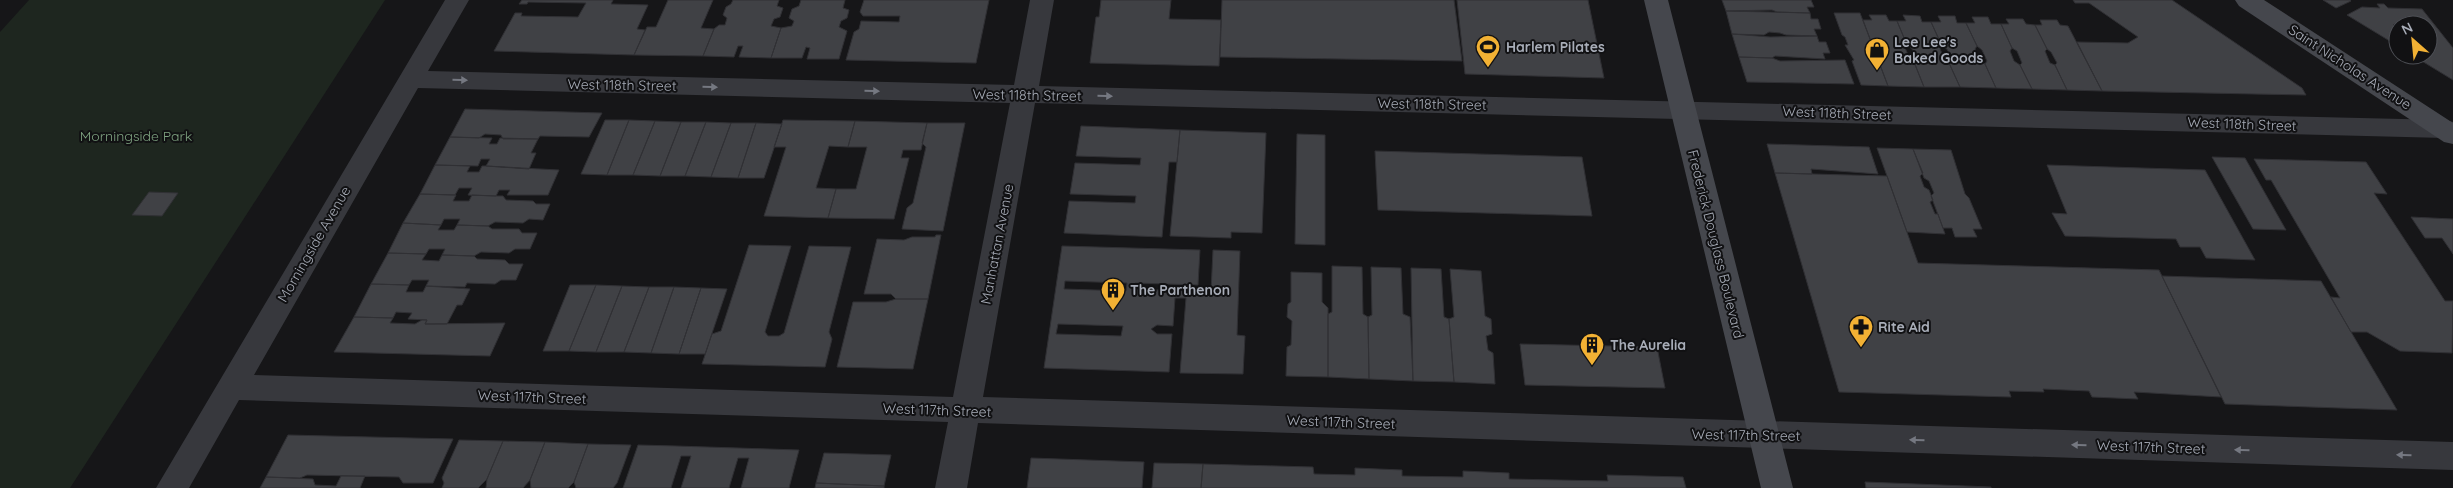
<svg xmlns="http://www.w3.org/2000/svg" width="2453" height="488" font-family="Quicksand,sans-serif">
<rect width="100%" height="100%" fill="#161618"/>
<path fill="#1e261f" d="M29 0H385L70 488H0V32Z"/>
<path fill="#404145" stroke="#303034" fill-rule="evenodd" d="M522 0H613L611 4 648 5 637 29 645 30 634 55 494 51 515 13H522L521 16 578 17 586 3 528 2 527 4H519Z
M668 0H713L701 28 714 29 703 56 634 55 647 27H656Z
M733 0H779L777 6 783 8 780 17 774 19 771 26 781 28 771 58 739 57 743 46H738L734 57 703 56 714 29 719 25H725L727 18 723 15 726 7 731 4Z
M801 0H845L843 8 849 10 847 18 841 21 839 27 847 31 839 59H807L810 48 806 47 802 58H771L781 28 792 26 794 21 789 18 792 9 799 6Z
M864 0H989L976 63 846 60 854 32 859 29 861 21 899 22 900 16H863L860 12Z
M1101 0H1171L1169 19 1221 20 1219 66 1090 63 1096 17H1099Z
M1222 0H1454L1462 61 1220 57Z
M1457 0H1588L1604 78 1465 74Z
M1722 0H1811L1814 7H1807L1810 13 1777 12 1772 10 1726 11Z
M2073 0H2172L2302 88 2306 95 2102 91 2077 42 2128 43 2138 37 2089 3H2075Z
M2323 0H2350L2351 1 2336 8Z
M2377 4H2384L2388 8 2422 9 2453 48V80L2412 55H2428V25H2405L2400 21 2393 25 2398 29V46L2347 15 2362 7 2380 8Z
M1726 11 1810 13 1811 19H1818L1821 29H1814L1817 36 1786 35 1780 33 1769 32 1764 35 1732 34Z
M1834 13H1860L1888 86 1861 85 1852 61 1854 60 1845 45H1848L1845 37 1842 35Z
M1869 15H1886L1889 21H1897L1907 45 1905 48 1910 59 1914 62 1924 87 1888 86 1879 62 1881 58 1877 47 1872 44 1863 20H1872Z
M1903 15 1920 16 1922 22H1931L1942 46 1940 49 1945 60 1949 63 1960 87H1924L1914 62 1917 59 1912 49 1907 45 1897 21H1906Z
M1938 16H1955L1957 23H1966L1977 46 1975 49 1979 60 1985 64 1996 88 1960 87 1949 63 1951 60 1947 49 1942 46 1931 22H1941Z
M1972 17H1988L1991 24H2001L2012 48 2010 51 2014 61 2020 65 2032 89 1996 88 1985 64 1987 61 1982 50 1977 46 1966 23H1975Z
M2006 19H2023L2026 24 2035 25 2047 49 2045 51 2050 63 2055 65 2067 90 2032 89 2020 65 2022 63 2017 51 2012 48 2001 24H2009Z
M2040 20H2057L2060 25 2068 26 2102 91 2067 90 2055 65 2057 63 2051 52 2047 49 2035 25H2042Z
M1732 34 1770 37 1817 36 1819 42H1826L1830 53H1823L1825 59 1775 56 1772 58 1739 57Z
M1739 57 1772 58 1780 61 1845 60 1854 84 1747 82Z
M465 109 602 113 589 137 540 136 538 139H503L501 135 485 134 479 138 450 137Z
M605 120H629L607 175 581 174Z
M629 120 655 121 633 175H607Z
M783 120 855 121 848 147 829 146 816 188 836 189 828 218 764 216 786 147H774Z
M655 121 681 122 660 176 633 175Z
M855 121 927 123 921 150H903L901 158H909L894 219 828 218 836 189H856L867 147H848Z
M681 122H706L685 176H660Z
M706 122 731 123 711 177 685 176Z
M731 123H756L738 178 711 177Z
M756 123 782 124 764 178H738Z
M927 123H965L943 231 902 229 907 208 913 203 926 147 922 143Z
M1081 126 1180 130 1177 162H1169L1162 237 1064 233 1069 201 1135 203 1136 196 1070 194 1075 163 1140 165 1141 158 1076 156Z
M1180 130 1266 133 1262 233 1231 232V238L1170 236Z
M1297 134 1325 135V245L1295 244Z
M450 137 492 138 489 144H497L500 138 538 139 531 153H536L529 169 486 166 490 159H481L478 166 435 165Z
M1767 144 1869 147 1878 174 1811 169 1812 174 1775 173Z
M1877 148 1913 149 1923 173 1920 176 1924 187 1929 190 1933 200 1930 202 1935 214H1938L1945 234 1907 232Z
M1913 149 1951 150 1965 194 1969 198 1982 229H1973L1977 237H1955L1952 228H1943L1931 196 1934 193 1929 181 1924 178Z
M1375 151 1582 157 1592 216 1378 210Z
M2212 157 2245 158 2286 230 2253 229Z
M2254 159 2366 162 2387 194 2374 193 2445 301H2453L2452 353 2400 351 2367 332H2351L2331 297 2340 298 2271 180H2266Z
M435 165 470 166 467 172H479L482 166H486L559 170 548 195H507L510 190H499L496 196 468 195 472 188H459L455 195 420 194Z
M2047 165 2205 170 2255 260 2206 258 2200 247H2180L2176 239 2065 236 2052 213 2067 214Z
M1775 173 1887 176 1918 263 2159 270 2221 397 2134 392 2138 399 2092 397 2089 391 2043 389 2044 392 2009 391 2011 397 1839 392Z
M149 192 178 193 162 216 132 215Z
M420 194 456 195 453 201H469L472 195 496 196H503L506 200 533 201 536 204H550L543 220 529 219 523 223 495 222 488 226 457 225 460 219H444L441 225 403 223Z
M2411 217 2453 219V254L2442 238H2425Z
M403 223 441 225 438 230H454L457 225 488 226 492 229H519L522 233H537L530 249H515L509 253 481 252 474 256 442 255 445 249H429L426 254 388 253Z
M936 235H941L928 299H896L891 294H864L877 239 904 240 912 237H935Z
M749 245 791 246 765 332 768 336H779L784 333 809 246 851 247 829 332 832 339 825 367 702 364 712 334 721 331Z
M1062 246 1200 250 1198 285 1135 283 1134 289 1211 292 1213 250 1240 251 1237 335 1245 336 1243 374 1180 373 1186 298H1175L1173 326 1157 325 1151 329 1157 334H1172L1169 372 1044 368ZM1065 281 1127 283 1126 291 1064 289ZM1058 324 1123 326 1121 336 1056 334Z
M388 253 426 254 422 260 439 261 442 255 474 256 477 259 505 260 509 264H523L516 280H501L495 284 467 283 465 287 426 286 429 280H412L409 285 371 284Z
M1332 266 1362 267 1363 314 1368 317 1369 379 1328 377V314L1332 312Z
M1371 267 1401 268 1403 314 1410 317 1413 381 1369 379 1368 317 1372 315Z
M1411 268 1441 269 1444 317 1449 319 1454 382 1413 381Z
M1450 269 1481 271 1485 316 1491 319 1492 334 1486 336 1488 350 1493 353 1495 384 1454 382 1449 319 1454 317Z
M1291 272 1322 273V302L1328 308V377L1286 376 1287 347 1291 345 1292 321 1287 317 1288 304 1291 302Z
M2162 276 2321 281 2397 410 2225 404Z
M371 284 409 285 406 292H423L426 286 470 289 462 305H457L447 324H425L427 320 408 319 412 313 396 312 393 318 354 317Z
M570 285H596L569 351H543Z
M596 285 622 286 596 352 569 351Z
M622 286 649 287 624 352H596Z
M649 287H674L651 353 624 352Z
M674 287 701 288 679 354 651 353Z
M701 288 727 289 705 354H679Z
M896 299H928L913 369 837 367 853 302H886Z
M354 317 393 318 390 323 415 324 422 320H427L425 324 505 323 490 356 334 352Z
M1520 344 1657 347 1665 388 1525 385Z
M288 435 453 439 433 483H403L399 477 307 475 300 478 266 477Z
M459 440 503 441 487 479 478 488H442L444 483 442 478Z
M503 441 545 442 530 480 523 488H486L487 479Z
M545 442 588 444 574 482 568 488H531L530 480Z
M588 444 631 445 617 483 613 488H576L574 482Z
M638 445 676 446 799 450 789 488H741L749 458H738L729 488H681L691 456H681L671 488H623Z
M824 453 891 455 884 486 816 483Z
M1031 458 1144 462 1142 488H1027Z
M1154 463 1203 464 1201 488H1152Z
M1203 464 1313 467 1314 474 1355 475V468L1402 470V476L1463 477V471L1509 473V479L1608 481 1607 475 1683 477 1686 488H1201Z
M341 476H365L360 488H260L266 477 313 479 315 485 336 486Z
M1865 482 1991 487V488H1866Z
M816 483 884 486V488H815Z"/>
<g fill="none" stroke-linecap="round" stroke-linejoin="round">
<path fill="#37383d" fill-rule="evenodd" d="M445 0H469L428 71 1014 85 1030 0H1054L1039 86 2445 120 2453 122V136L2445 138 1035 103 983 397 2453 442V470L978 423 967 488H935L948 422 239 400 189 488H156ZM418 88 1010 103 953 397 254 375Z"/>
<path fill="#45474d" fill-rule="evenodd" d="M1644 0H1668L1793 488H1761Z
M2235 0H2264L2453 123V144L2444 142 2239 6Z"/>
</g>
<defs><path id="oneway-solid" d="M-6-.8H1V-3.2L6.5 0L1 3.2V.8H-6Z" transform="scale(1.25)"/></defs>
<g fill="#757881">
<use href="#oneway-solid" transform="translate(460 80) rotate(1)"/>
<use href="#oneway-solid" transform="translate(710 87) rotate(1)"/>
<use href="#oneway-solid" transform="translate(872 91) rotate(1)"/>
<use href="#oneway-solid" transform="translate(1105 96) rotate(1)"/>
<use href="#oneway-solid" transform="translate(1917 440) rotate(-178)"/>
<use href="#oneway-solid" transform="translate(2079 445) rotate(-178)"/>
<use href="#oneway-solid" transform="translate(2242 450) rotate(-178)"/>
<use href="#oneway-solid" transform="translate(2404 455) rotate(-178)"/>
</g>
<defs>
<symbol id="stadium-pin" viewBox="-11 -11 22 30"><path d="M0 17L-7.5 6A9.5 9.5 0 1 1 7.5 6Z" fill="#f2b134" stroke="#111113"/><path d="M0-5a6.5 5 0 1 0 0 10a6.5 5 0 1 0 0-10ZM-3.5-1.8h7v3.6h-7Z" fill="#111"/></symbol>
<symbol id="shop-pin" viewBox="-11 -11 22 30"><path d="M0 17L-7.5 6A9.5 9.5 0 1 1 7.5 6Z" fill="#f2b134" stroke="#111113"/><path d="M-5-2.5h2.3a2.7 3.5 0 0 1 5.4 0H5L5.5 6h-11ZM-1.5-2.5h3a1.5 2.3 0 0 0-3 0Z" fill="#111"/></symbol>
<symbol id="building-pin" viewBox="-11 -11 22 30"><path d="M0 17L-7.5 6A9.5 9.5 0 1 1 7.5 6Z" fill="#f2b134" stroke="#111113"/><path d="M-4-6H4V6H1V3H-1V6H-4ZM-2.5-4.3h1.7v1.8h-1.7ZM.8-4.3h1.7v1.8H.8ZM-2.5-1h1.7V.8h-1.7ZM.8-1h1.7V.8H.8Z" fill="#111"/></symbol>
<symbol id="pharmacy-pin" viewBox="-11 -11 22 30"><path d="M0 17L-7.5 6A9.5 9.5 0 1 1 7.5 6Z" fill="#f2b134" stroke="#111113"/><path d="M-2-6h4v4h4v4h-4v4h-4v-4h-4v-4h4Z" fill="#111"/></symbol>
</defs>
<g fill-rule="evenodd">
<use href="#stadium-pin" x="1474" y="33" width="28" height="38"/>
<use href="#shop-pin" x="1863" y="36" width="28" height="38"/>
<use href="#building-pin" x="1099" y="276" width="28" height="38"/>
<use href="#pharmacy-pin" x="1847" y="313" width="28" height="38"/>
<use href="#building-pin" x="1578" y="331" width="28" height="38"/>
</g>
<g text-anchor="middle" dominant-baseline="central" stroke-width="4" stroke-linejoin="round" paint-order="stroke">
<g font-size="14" font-weight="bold" fill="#a8adb8" stroke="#111113" text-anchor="start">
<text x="1894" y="42">Lee Lee's<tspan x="1894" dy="16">Baked Goods</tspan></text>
<text x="1506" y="47">Harlem Pilates</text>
<text x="1130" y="290">The Parthenon</text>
<text x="1878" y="327">Rite Aid</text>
<text x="1610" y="345">The Aurelia</text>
</g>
<g font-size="14" fill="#a8adb8" stroke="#111113">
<text transform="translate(2350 67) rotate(33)">Saint Nicholas Avenue</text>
<text transform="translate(622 85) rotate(1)">West 118th Street</text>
<text transform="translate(1027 95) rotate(1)">West 118th Street</text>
<text transform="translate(1432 104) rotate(1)">West 118th Street</text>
<text transform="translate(1837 113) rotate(2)">West 118th Street</text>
<text transform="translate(2242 124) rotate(2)">West 118th Street</text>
<text transform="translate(314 244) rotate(-60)">Morningside Avenue</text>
<text transform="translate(997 244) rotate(-79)">Manhattan Avenue</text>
<text transform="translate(1716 244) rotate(76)">Frederick Douglass Boulevard</text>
<text transform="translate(532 397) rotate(2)">West 117th Street</text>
<text transform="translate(937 410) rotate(2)">West 117th Street</text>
<text transform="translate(1341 422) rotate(2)">West 117th Street</text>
<text transform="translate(1746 435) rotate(1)">West 117th Street</text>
<text transform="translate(2151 447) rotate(2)">West 117th Street</text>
</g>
<g font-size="14" fill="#7fa381" stroke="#111113">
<text x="136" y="136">Morningside Park</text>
</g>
</g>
<g transform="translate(2413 40) rotate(333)"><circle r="24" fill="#111113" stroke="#4d4f55"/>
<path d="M0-4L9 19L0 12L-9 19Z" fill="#f2b134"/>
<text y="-8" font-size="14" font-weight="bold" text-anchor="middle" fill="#a8adb8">N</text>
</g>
</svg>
